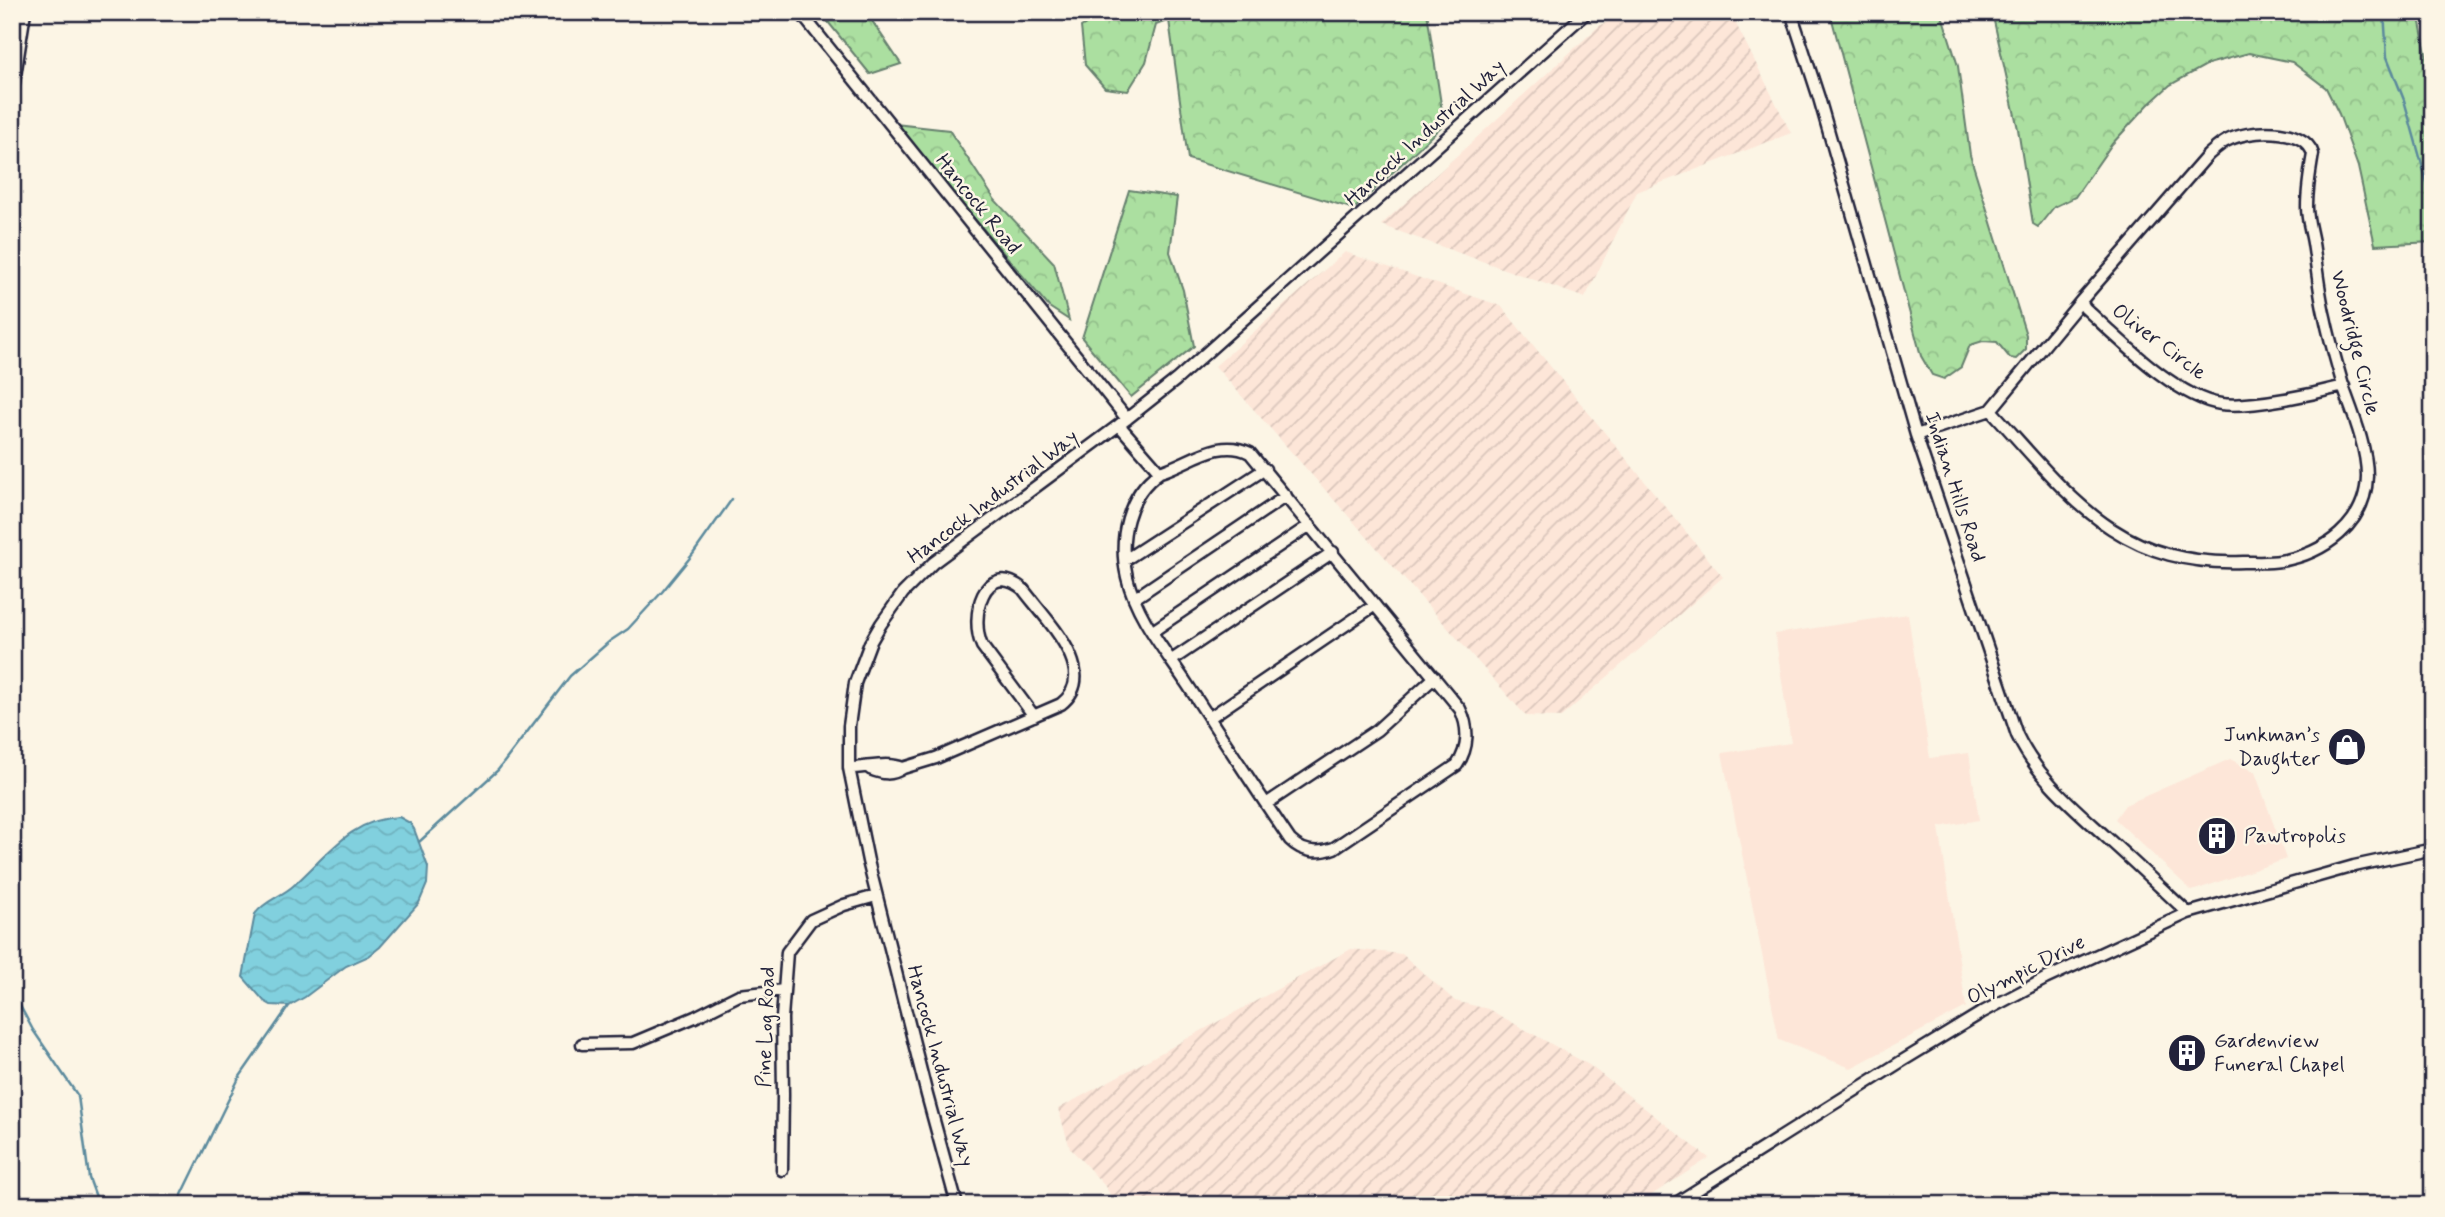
<svg xmlns="http://www.w3.org/2000/svg" width="2445" height="1217" font-family="Mynerve,sans-serif">
<defs>
<pattern id="industrial-furrows" width="10" height="10" patternUnits="userSpaceOnUse" patternTransform="scale(1.75)"><rect width="10" height="10" fill="#fde6d8"/><path d="M-1 1l2-2M0 10L10 0M9 11l2-2" fill="none" stroke="#d9c5ba"/></pattern>
<pattern id="forest-crowns" width="20" height="18" patternUnits="userSpaceOnUse" patternTransform="scale(1.75)"><rect width="20" height="18" fill="#abdfa0"/><path d="M2 6a3 3 0 1 1 6 0M12 15a3 3 0 1 1 6 0" fill="none" stroke="#93bf8b"/></pattern>
<pattern id="water-waves" width="16" height="10" patternUnits="userSpaceOnUse" patternTransform="scale(1.75)"><rect width="16" height="10" fill="#81d0de"/><path d="M0 5q4-4 8 0t8 0" fill="none" stroke="#6fb2bf"/></pattern>
</defs>
<rect width="100%" height="100%" fill="#fcf5e5"/>
<filter id="ink" filterUnits="userSpaceOnUse"><feTurbulence type="fractalNoise" baseFrequency=".0143" numOctaves="2"/><feDisplacementMap in="SourceGraphic" scale="14" xChannelSelector="R" yChannelSelector="G"/><feConvolveMatrix kernelMatrix="1 2 1 2 8 2 1 2 1" color-interpolation-filters="sRGB"/></filter>
<g filter="url(#ink)">
<path fill="#fde6d8" d="M1908 614 1930 758 1969 753 1979 820 1939 827 1966 1007 1851 1068 1779 1040 1722 753 1791 743 1775 634Z
M2230 759 2255 772 2286 859 2192 891 2115 819 2125 805Z"/>
<path fill="url(#industrial-furrows)" d="M1628 12H1730L1791 133 1637 192 1585 298 1381 225 1599 26Z
M1345 252 1501 306 1723 577 1561 717 1526 716 1215 366Z
M1351 949 1402 954 1455 1001 1488 1009 1589 1065 1709 1158 1636 1205H1117L1104 1185 1070 1148 1058 1109Z"/>
<path fill="url(#forest-crowns)" stroke="#66806e" stroke-width="2" d="M820 12H866L901 64 870 74Z
M1106 12H1427L1444 124 1354 209 1188 159 1169 20 1156 25 1146 62 1128 91 1105 88 1085 65 1081 27Z
M1830 12H1941L1958 66 1970 155 2026 335V349L2016 359 2010 358 1997 342 1983 341 1970 345 1961 367 1944 379 1932 375 1921 356Z
M1992 12H2418L2433 90V242L2375 245 2358 167 2339 114 2326 88 2292 62 2249 53 2208 64 2170 85 2148 105 2112 144 2075 197 2054 207 2038 227 2033 224 2018 129Z
M895 124 949 130 995 200 1054 263 1069 320 1049 307Z
M1129 190 1177 197 1170 252 1183 290 1194 346 1131 397 1082 338Z"/>
<path fill="url(#water-waves)" stroke="#5b8a9d" stroke-width="2" d="M399 817 410 823 414 829 428 867 427 884 419 903 380 947 369 956 346 966 305 997 289 1006 271 1005 264 1001 243 977 255 914C264 901 282 896 293 886 326 857 351 818 399 817Z"/>
<g fill="none" stroke-linecap="round" stroke-linejoin="round">
<path stroke="#5b8a9d" stroke-width="2.5" d="M2384 12 2387 57 2404 100 2433 204
M1227 14 1228 12
M419 842 498 770 570 676 610 641 628 629 662 592 693 554 732 499
M12 991 33 1030 78 1096 89 1178 99 1205
M177 1205 239 1078 289 1006"/>
<defs>
<path id="minor" d="M800 12 1127 419
M1791 12 1819 98 1916 435 2017 735C2037 777 2071 805 2105 836 2133 861 2160 887 2188 913
M12 95 25 12
M2081 301 2085 308C2118 338 2176 398 2221 404 2250 408 2314 394 2344 386
M1119 425 1160 472C1127 495 1118 539 1127 577 1136 616 1166 652 1187 684 1221 736 1255 788 1290 840 1302 852 1318 854 1334 848L1457 765C1469 748 1469 727 1460 709L1250 453C1219 437 1190 463 1160 472
M1916 435 1991 410C2068 494 2116 567 2243 562 2255 562 2268 563 2280 561 2324 554 2366 524 2367 476 2367 448 2353 414 2344 389 2337 365 2330 341 2325 317 2319 293 2317 268 2313 243 2311 231 2307 219 2307 207 2307 189 2310 171 2313 154 2304 126 2248 129 2226 141 2220 144 2214 150 2208 155L2081 301 1991 410
M1125 560 1265 469
M1135 598 1286 496
M1153 631 1310 525
M1172 660 1333 552
M1209 718 1375 605
M849 768C867 768 887 761 903 768 891 776 883 774 870 769
M903 768 936 758 1061 704C1102 672 1044 618 1023 589 984 558 969 617 982 646L1034 716
M1266 804 1377 730 1435 677
M582 1044 633 1043 695 1017 739 995 784 990
M782 1170 783 1095 782 1018 787 952 811 920 844 905 876 896
M957 1205 927 1095 868 861 849 768V726L855 683 870 643 881 624 903 593 933 563 1119 425 1176 380 1587 12
M1673 1205 1902 1061 1981 1013 2045 979 2188 913 2354 866 2433 849"/>
</defs>
<use href="#minor" stroke="#22223b" stroke-width="15"/>
<use href="#minor" stroke="#fcf5e5" stroke-width="10"/>
</g>
</g>
<defs>
<symbol id="shop-disc" viewBox="-11 -11 22 22"><circle r="9.5" fill="#22223b" stroke="#fcf5e5"/><path d="M-5-2.5h2.3a2.7 3.5 0 0 1 5.4 0H5L5.5 6h-11ZM-1.5-2.5h3a1.5 2.3 0 0 0-3 0Z" fill="#fff"/></symbol>
<symbol id="building-disc" viewBox="-11 -11 22 22"><circle r="9.5" fill="#22223b" stroke="#fcf5e5"/><path d="M-4-6H4V6H1V3H-1V6H-4ZM-2.5-4.3h1.7v1.8h-1.7ZM.8-4.3h1.7v1.8H.8ZM-2.5-1h1.7V.8h-1.7ZM.8-1h1.7V.8H.8Z" fill="#fff"/></symbol>
</defs>
<g fill-rule="evenodd">
<use href="#shop-disc" x="2325" y="725" width="44" height="44"/>
<use href="#building-disc" x="2195" y="814" width="44" height="44"/>
<use href="#building-disc" x="2165" y="1031" width="44" height="44"/>
</g>
<g text-anchor="middle" dominant-baseline="central" stroke-width="5" stroke-linejoin="round" paint-order="stroke">
<g font-size="21" fill="#22223b" stroke="#fcf5e5">
<text transform="translate(1425 133) rotate(-42)">Hancock Industrial Way</text>
<text transform="translate(978 204) rotate(51)">Hancock Road</text>
<text transform="translate(2159 342) rotate(37)">Oliver Circle</text>
<text transform="translate(2355 343) rotate(76)">Woodridge Circle</text>
<text transform="translate(1955 487) rotate(72)">Indian Hills Road</text>
<text transform="translate(993 497) rotate(-37)">Hancock Industrial Way</text>
<text transform="translate(2026 970) rotate(-27)">Olympic Drive</text>
<text transform="translate(766 1027) rotate(-88)">Pine Log Road</text>
<text transform="translate(940 1066) rotate(75)">Hancock Industrial Way</text>
</g>
<g font-size="21" fill="#22223b" stroke="#fcf5e5" text-anchor="start">
<text x="2320" y="735" text-anchor="end">Junkman’s<tspan x="2320" dy="24">Daughter</tspan></text>
<text x="2244" y="836">Pawtropolis</text>
<text x="2214" y="1041">Gardenview<tspan x="2214" dy="24">Funeral Chapel</tspan></text>
</g>
</g>
<rect width="2445" height="1217" fill="none" stroke="#fcf5e5" stroke-width="42"/>
<rect x="21" y="21" width="2403" height="1175" fill="none" stroke="#22223b" stroke-width="2.5" filter="url(#ink)"/>
</svg>
